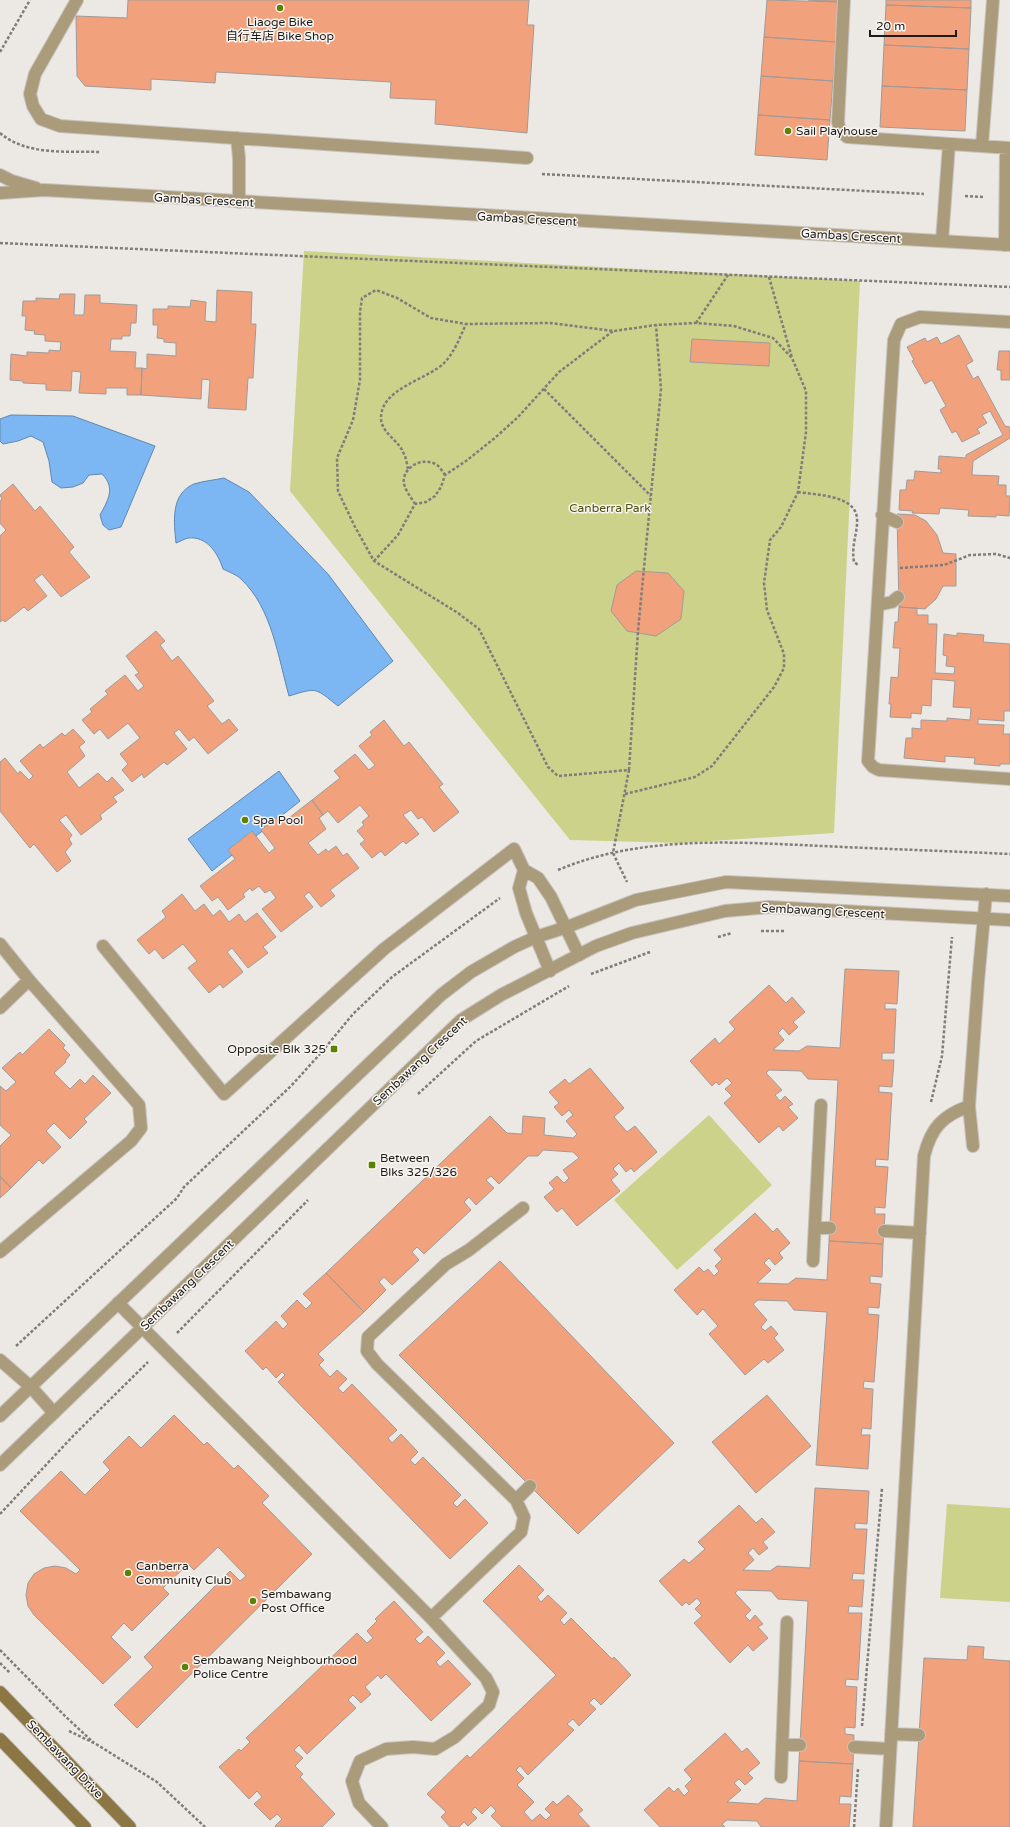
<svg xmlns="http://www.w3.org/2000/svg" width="1010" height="1827" font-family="'Varela Round','Noto Sans SC',sans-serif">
<rect width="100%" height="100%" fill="#ece8e4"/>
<path fill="#ccd28a" d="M304 251 860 281 834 833 679 843 570 840 290 491Z
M709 1115 772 1185 677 1270 614 1200Z
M947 1504 1010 1508V1602L940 1598Z"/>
<path fill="#7cb7f4" stroke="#5f88b2" d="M11 415 73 416 155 446 121 527 109 530 103 525 100 515C108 500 116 488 102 474L89 475 83 483 73 487 61 488 52 482 49 461 43 442 31 436 18 441 3 444 0 441V419Z
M224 478 249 492 328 574 393 661 338 706C315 688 318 687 289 696 278 657 272 608 241 579 237 575 229 572 223 569 218 553 207 536 188 538 184 539 179 542 176 543 174 523 170 494 194 484 203 481 215 480 224 478Z
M279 771 300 801 212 871 188 839Z"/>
<path fill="#f2a17d" stroke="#a09b99" d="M128 0H529L527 25H534L527 133 435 124 436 100 390 98 391 82 216 72 215 83 151 79V90L85 86 77 76 76 16 127 18Z
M767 0 839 2 836 42 764 37Z
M808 0H839V2Z
M886 0H971V8L886 5Z
M886 5 971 8 969 49 884 45Z
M764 37 836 42 833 81 761 76Z
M884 45 969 49 967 90 882 86Z
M761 76 833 81 830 120 758 115Z
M882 86 967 90 965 131 880 127Z
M758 115 830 120 827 160 755 155Z
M217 290 252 292 251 324H256L253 378H248L246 410 208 408 210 380 202 379 201 399 141 395 142 368 147 369V354L176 356V343L164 342V339L157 338 158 325H153V309H168V306L190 307 191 300 206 302 205 321 216 322Z
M60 294H75L74 315H84L85 295H100V303L137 305 136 323H131L130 336H122V339H111L110 351 136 352 135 368H142L141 395H127V388H106V394L79 393 81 372 72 371 71 391 46 390V384L23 383V381L10 380 11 354 27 356V352L49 353V350L60 351 61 342 45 341V335L34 334 35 331 25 330 26 316H22L23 301H36V298L59 299Z
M959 335 973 361 966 365 973 379 978 376 1005 426 1010 427V438L973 461 972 475 999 476 998 485H1006V496H1010L1009 516 996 515V517L968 516 969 510 940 508 939 514 912 513 913 511 899 510 900 490H906L907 480H914L915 471 941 473V469H938L939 456 966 458V455L1003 435 990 411 982 415 987 423 977 429 980 433 962 442 956 431 952 433 940 410 946 406 932 380 925 384 912 361 914 360 907 347 925 338 927 342 937 337 941 344Z
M692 339 770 343 769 366 690 362Z
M999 351H1010V380H1001V370H997Z
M13 484 35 511 40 506 74 547 69 552 90 577 61 597 42 574 34 580 47 596 28 611 24 607 5 622 3 620 0 622V536L6 530 0 523V501L2 499 0 495Z
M897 514 915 515 926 521 937 535 943 553 956 554V586H943L936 599 925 609 899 607Z
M636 571 668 573 684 591 681 619 656 636 627 631 611 611 617 585Z
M899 607 917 608V615H928V624H937L935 673 954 674 955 667 946 666 947 656 943 655 944 634 957 636V633L984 635 983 642 1010 644V711H1004V721L978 719V724L1004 725 1003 734H1010V764H1000V766L974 764 975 758 945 756V762L904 758 906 738H912V728L921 729V720L947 721V718L970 720 971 708 953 707 955 681 932 679 931 706 922 705 921 714 911 713V718L890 717 891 704H889L891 677 898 678 900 648H893L895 622H898Z
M156 631 165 641 160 645 172 661 178 656 214 701 207 706 222 724 229 719 238 730 208 754 194 737 189 741 179 729 174 733 187 749 167 765 164 762 144 778 142 774 132 782 122 770 128 764 120 754 140 738 128 723 108 739 100 729 94 734 82 720 92 712 90 709 108 694 105 691 125 675 138 691 144 686 135 675 139 673 126 656Z
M384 720 404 746 409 742 443 784 439 787 459 812 434 832 422 817 418 819 411 810 403 815 419 834 406 844 403 841 385 856 381 851 372 858 360 844 365 840 357 831 364 825 362 822 369 816 360 805 338 823 328 811 323 815 312 800 340 778 334 771 355 754 369 770 375 765 359 746 372 735 370 732Z
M73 729 85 742 79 747 85 756 67 772 79 788 98 773 107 782 112 777 124 790 113 797 117 802 100 815 102 819 81 835 66 815 59 820 72 835 69 839 72 844 65 852 71 861 57 872 34 844 30 848 0 811V762L5 758 18 774 20 771 29 780 33 776 20 761 40 744 43 748 62 733 65 736Z
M312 800 323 815 319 818 326 829 308 843 318 855 326 849 328 852 336 846 343 856 347 853 359 868 330 890 335 896 321 907 309 892 304 896 313 907 281 932 262 909 276 898 270 890 265 893 259 886 252 891 250 888 243 894 245 897 228 910 218 897 212 901 200 886 235 859 228 850 252 831 269 853 275 848 261 830 280 815 285 821Z
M182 894 195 911 204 904 213 916 220 910 229 922 239 914 245 922 257 913 276 937 263 947 268 953 248 968 232 948 227 952 243 972 223 988 220 984 209 993 188 968 197 961 183 944 163 959 155 949 149 954 137 940 166 917 162 911Z
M845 969 899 971 897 1004 885 1003V1009H896L894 1053H882V1060H894L892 1087 879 1086V1092L892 1093 888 1160 876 1159 875 1166 888 1167 885 1208 875 1207V1214H885L883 1244 829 1241 838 1080 808 1079 801 1071 769 1070 766 1073 782 1090 775 1095 780 1101 785 1096 793 1104 788 1107 798 1118 783 1131 779 1126 759 1143 724 1103 732 1096 725 1089 732 1083 727 1078 719 1085 716 1082 712 1086 690 1061 715 1038 719 1044 735 1029 729 1022 769 985 786 1003 792 997 805 1012 793 1022 798 1027 789 1035 783 1028 778 1033 784 1040 773 1050 799 1051 807 1046 840 1048Z
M49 1029 65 1045 63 1048 70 1055 65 1061 66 1062 54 1073 70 1089 80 1079 85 1084 93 1075 111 1093 84 1119 87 1122 70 1139 54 1123 46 1131 61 1147 43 1164 39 1160 11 1188 0 1176V1146L11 1135 0 1125V1086L6 1091 16 1082 2 1068 20 1052 22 1055Z
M590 1068 624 1108 614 1117 627 1132 635 1126 657 1152 634 1172 631 1168 626 1172 619 1163 613 1169 618 1174 611 1180 620 1191 577 1226 562 1208 557 1212 544 1197 554 1189 549 1183 557 1176 564 1183 569 1178 563 1170 579 1158 573 1152 543 1150 538 1156H528L499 1184 491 1176 486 1180 494 1188 476 1205 469 1197 464 1202 471 1210 424 1254 417 1247 412 1252 419 1260 392 1285 384 1277 379 1282 386 1290 364 1312 326 1273 490 1116 507 1133 522 1134 523 1116 545 1118 544 1135 573 1138 577 1134 566 1121 573 1115 569 1110 562 1116 554 1107 559 1103 549 1092 565 1079 569 1084Z
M0 1176 11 1188 0 1198Z
M755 1213 773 1232 777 1228 790 1243 779 1253 783 1258 775 1265 769 1258 764 1263 771 1270 757 1283 788 1284 796 1278 827 1280 829 1241 883 1244 882 1277 870 1276V1283L881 1284 879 1308 868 1307V1314L879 1315 874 1382 864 1381 863 1388 873 1389 871 1429 862 1428 861 1435H870L868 1469 816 1465 827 1312 794 1310 787 1301 758 1300 753 1304 767 1320 761 1327 765 1331 771 1326 778 1334 774 1338 784 1350 768 1363 764 1359 745 1375 709 1334 718 1326 703 1309 697 1315 674 1290 699 1267 704 1272 708 1269 714 1276 719 1271 715 1266 722 1259 714 1250Z
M500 1261 674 1443 578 1534 399 1355Z
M326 1273 364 1312 318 1354 324 1360 319 1365 330 1377 337 1370 347 1379 338 1388 343 1393 352 1384 397 1430 388 1438 392 1443 401 1434 418 1452 410 1460 415 1465 423 1457 461 1495 453 1503 457 1507 465 1499 488 1523 450 1559 278 1382 285 1375 282 1372 276 1378 266 1367 263 1370 245 1351 276 1321 283 1329 288 1324 281 1316 297 1300 306 1309 312 1303 303 1294Z
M767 1395 811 1446 756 1493 712 1442Z
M174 1415 204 1445 207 1442 234 1469 238 1465 269 1496 262 1503 312 1554 137 1728 114 1705 153 1667 144 1657 230 1571 240 1581 246 1576 218 1547 194 1570 188 1564 163 1588 169 1594 132 1631 124 1623 111 1637 131 1657 103 1684 34 1615 28 1606 26 1595 28 1583 34 1574 44 1568 55 1566 66 1568 76 1574 80 1570 20 1511 61 1471 85 1495 110 1470 103 1462 129 1436 141 1448Z
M815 1488 869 1491 867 1524 855 1523V1529H867L864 1574 853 1573 852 1580H864L862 1607 849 1606 848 1613H862L858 1680 846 1679 845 1686 857 1687 855 1728 845 1727V1734L854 1735 853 1764 799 1761 808 1601 778 1599 771 1591 738 1590 735 1593 751 1610 745 1616 750 1621 755 1615 763 1624 758 1627 768 1638 753 1651 748 1645 730 1663 694 1623 702 1616 695 1609 701 1603 697 1598 689 1605 686 1602 682 1606 659 1581 684 1559 689 1563 705 1549 698 1542 739 1505 756 1523 762 1518 775 1532 763 1542 768 1548 759 1555 753 1548 748 1553 754 1560 743 1570 770 1571 777 1566 810 1568Z
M519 1565 544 1590 537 1597 541 1602 548 1595 567 1613 560 1620 564 1625 571 1618 612 1659 614 1657 631 1675 601 1705 594 1698 589 1703 596 1709 579 1726 573 1719 567 1724 574 1730 528 1775 520 1766 516 1770 524 1778 517 1785 534 1802 524 1812 532 1821 540 1814 546 1820 551 1815 545 1809 553 1801 557 1805 568 1795 583 1810 578 1814 590 1827H502L491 1816 496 1811 491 1805 482 1814 475 1807 471 1812 477 1818 468 1826 464 1822 459 1827H450L441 1817 446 1812 427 1794 467 1755 470 1758 556 1675 483 1601Z
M394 1601 423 1632 415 1639 420 1644 428 1636 445 1653 436 1662 440 1667 448 1660 471 1684 431 1721 386 1674 381 1679 378 1675 365 1687 371 1694 361 1703 353 1695 348 1700 356 1708 307 1754 299 1745 294 1750 303 1758 295 1766 303 1774 300 1777 335 1814 322 1827H276L275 1826 282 1819 277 1814 270 1820 254 1804 262 1797 257 1791 249 1799 219 1767 239 1749 241 1751 250 1742 246 1738 357 1633 367 1643 373 1638 367 1631 377 1621 375 1619Z
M968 1646 984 1647 983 1659 1010 1661V1827H913L924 1658 967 1660Z
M725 1733 742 1752 747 1748 760 1763 748 1773 753 1778 745 1785 739 1779 734 1783 741 1790 727 1802 758 1804 765 1798 797 1801 799 1761 853 1764 851 1797 840 1796 839 1804H851L849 1827H761L757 1821 727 1820 722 1824 725 1827H660L644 1810 669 1787 674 1792 678 1788 684 1796 689 1791 685 1786 692 1779 684 1770Z"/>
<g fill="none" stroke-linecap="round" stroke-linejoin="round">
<defs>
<path id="lane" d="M77 0 35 74 30 94 33 106 41 119 60 126 527 158
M844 0 838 122 840 131 847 137 1010 148
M237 138 239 158V202
M982 146 993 0
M942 241 949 144
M1005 245 1006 148
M1010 322 920 317 901 324 894 340 868 761 873 767 879 770 1010 779
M882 515 897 522
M878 605 892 602 898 597
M524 870 519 888 526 913 550 971
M0 944 29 980 139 1105 141 1128 131 1141 0 1252
M103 946 224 1094 384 949 514 849 524 870 538 878 551 897 579 955
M0 1008 29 980
M973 1146 969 1106 978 982 986 894
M815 1228H830
M884 1231 920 1233
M813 1261 821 1105
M118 1303 431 1618 486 1678 493 1692 489 1705 455 1737 435 1749 413 1747 386 1749 360 1761 352 1781 359 1803 382 1827
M0 1360 31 1387 54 1413
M516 1500 530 1486
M431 1618 521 1532 524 1517 516 1500 377 1364 367 1351 368 1337 446 1264 469 1250 523 1208
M891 1734 919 1735
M782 1745H800
M854 1747 890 1749
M781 1777 787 1622
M886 1827 924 1156C931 1128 942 1116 969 1106"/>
<path id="street" d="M0 175 12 181 36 188
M0 193 44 190 1010 245
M0 1416 441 995 471 972 514 947 536 937 567 927 636 900 726 882 1010 896
M0 1465 461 1020 501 995 596 946 632 933 725 911 769 907 1010 920"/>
<path id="secondary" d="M0 1692 130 1827
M0 1739 85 1827"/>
</defs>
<use href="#lane" stroke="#c7c3bf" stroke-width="14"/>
<use href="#street" stroke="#c7c3bf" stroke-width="14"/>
<use href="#secondary" stroke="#c7c3bf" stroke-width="14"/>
<path stroke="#7f7c79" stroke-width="2.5" stroke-dasharray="3 2" stroke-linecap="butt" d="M0 52 30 0
M0 133C27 156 67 151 101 152
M542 174 924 194
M965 196 984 197
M0 243 1010 287
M769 277 792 358
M696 323 728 275
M544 389 651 496
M408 469C407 464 406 457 403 452 398 440 382 433 381 419 380 388 428 380 445 362 455 351 460 337 466 324
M798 492C816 495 855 495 857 518 858 533 851 544 854 562L858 565
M415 504C411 497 402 487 404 478 407 464 425 457 437 465 440 467 443 472 445 475
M374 561 398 535 415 504 426 502 435 496 441 487 445 475 466 461 496 437 518 417 559 372 613 331
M900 568 944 565 970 555 996 554 1010 558
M629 770 638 631 661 389 656 325
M625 794 695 777 712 766 774 687 784 668V654L767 610 764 583 770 540 781 527 798 492 806 432V391L792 358 773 338 734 326 696 323 656 325 614 331 550 323 466 324 431 318 397 298 376 290 362 298 360 312V380L353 420 337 458 338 491 354 525 374 561 458 613 479 629 548 767 558 776 629 770 613 853 627 882
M558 870C641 835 734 842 822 846 885 849 947 851 1010 854
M761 931H786
M718 937 732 933
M591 974 650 952
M418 1094 476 1041 569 986
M931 1102 942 1056 952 937
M177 1333 308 1200
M16 1346 177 1198 184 1187 291 1086 320 1054 353 1014 392 977 500 898
M0 1514 74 1435 148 1362
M0 1650 66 1717 94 1743
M0 1663 10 1673
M862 1726 882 1488
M69 1731 96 1744 157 1782 205 1827
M854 1827 858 1769"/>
<use href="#lane" stroke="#aa9b7b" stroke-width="12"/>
<use href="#street" stroke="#aa9b7b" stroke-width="12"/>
<use href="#secondary" stroke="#8b7644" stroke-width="12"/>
</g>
<g fill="#5b8201" stroke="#f9f5f1" stroke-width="1.5">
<circle cx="280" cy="8" r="4"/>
<circle cx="788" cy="131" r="4"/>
<circle cx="245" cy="820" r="4"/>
<rect x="330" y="1045" width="8" height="8" rx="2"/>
<rect x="368" y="1161" width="8" height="8" rx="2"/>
<circle cx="128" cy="1573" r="4"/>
<circle cx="253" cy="1601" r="4"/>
<circle cx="185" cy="1667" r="4"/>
</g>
<g text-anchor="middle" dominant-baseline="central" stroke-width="3" stroke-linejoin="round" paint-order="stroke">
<g font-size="12" fill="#1c1b19" stroke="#f9f5f1" text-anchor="start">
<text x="280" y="22" text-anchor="middle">Liaoge Bike<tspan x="280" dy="14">自行车店 Bike Shop</tspan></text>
<text x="796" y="131">Sail Playhouse</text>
<text x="253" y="820">Spa Pool</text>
<text x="326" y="1049" text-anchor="end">Opposite Blk 325</text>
<text x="380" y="1158">Between<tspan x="380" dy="14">Blks 325/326</tspan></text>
<text x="136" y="1566">Canberra<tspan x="136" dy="14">Community Club</tspan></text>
<text x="261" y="1594">Sembawang<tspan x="261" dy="14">Post Office</tspan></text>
<text x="193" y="1660">Sembawang Neighbourhood<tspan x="193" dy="14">Police Centre</tspan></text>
</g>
<g font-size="12" fill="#1c1b19" stroke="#f9f5f1">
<text transform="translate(204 200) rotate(3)">Gambas Crescent</text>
<text transform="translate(527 219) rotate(3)">Gambas Crescent</text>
<text transform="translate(851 236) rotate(3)">Gambas Crescent</text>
<text transform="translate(823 911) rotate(3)">Sembawang Crescent</text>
<text transform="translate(420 1061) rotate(-43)">Sembawang Crescent</text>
<text transform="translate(187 1285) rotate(-44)">Sembawang Crescent</text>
<text transform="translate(65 1759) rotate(46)">Sembawang Drive</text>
</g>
<g font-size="12" fill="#4c4f0f" stroke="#f9f5f1">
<text x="610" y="508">Canberra Park</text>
</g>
</g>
<path d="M870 30v6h86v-6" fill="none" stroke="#1c1b19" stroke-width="2"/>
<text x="876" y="30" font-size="12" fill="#1c1b19" stroke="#f9f5f1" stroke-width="3" paint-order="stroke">20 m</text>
</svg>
